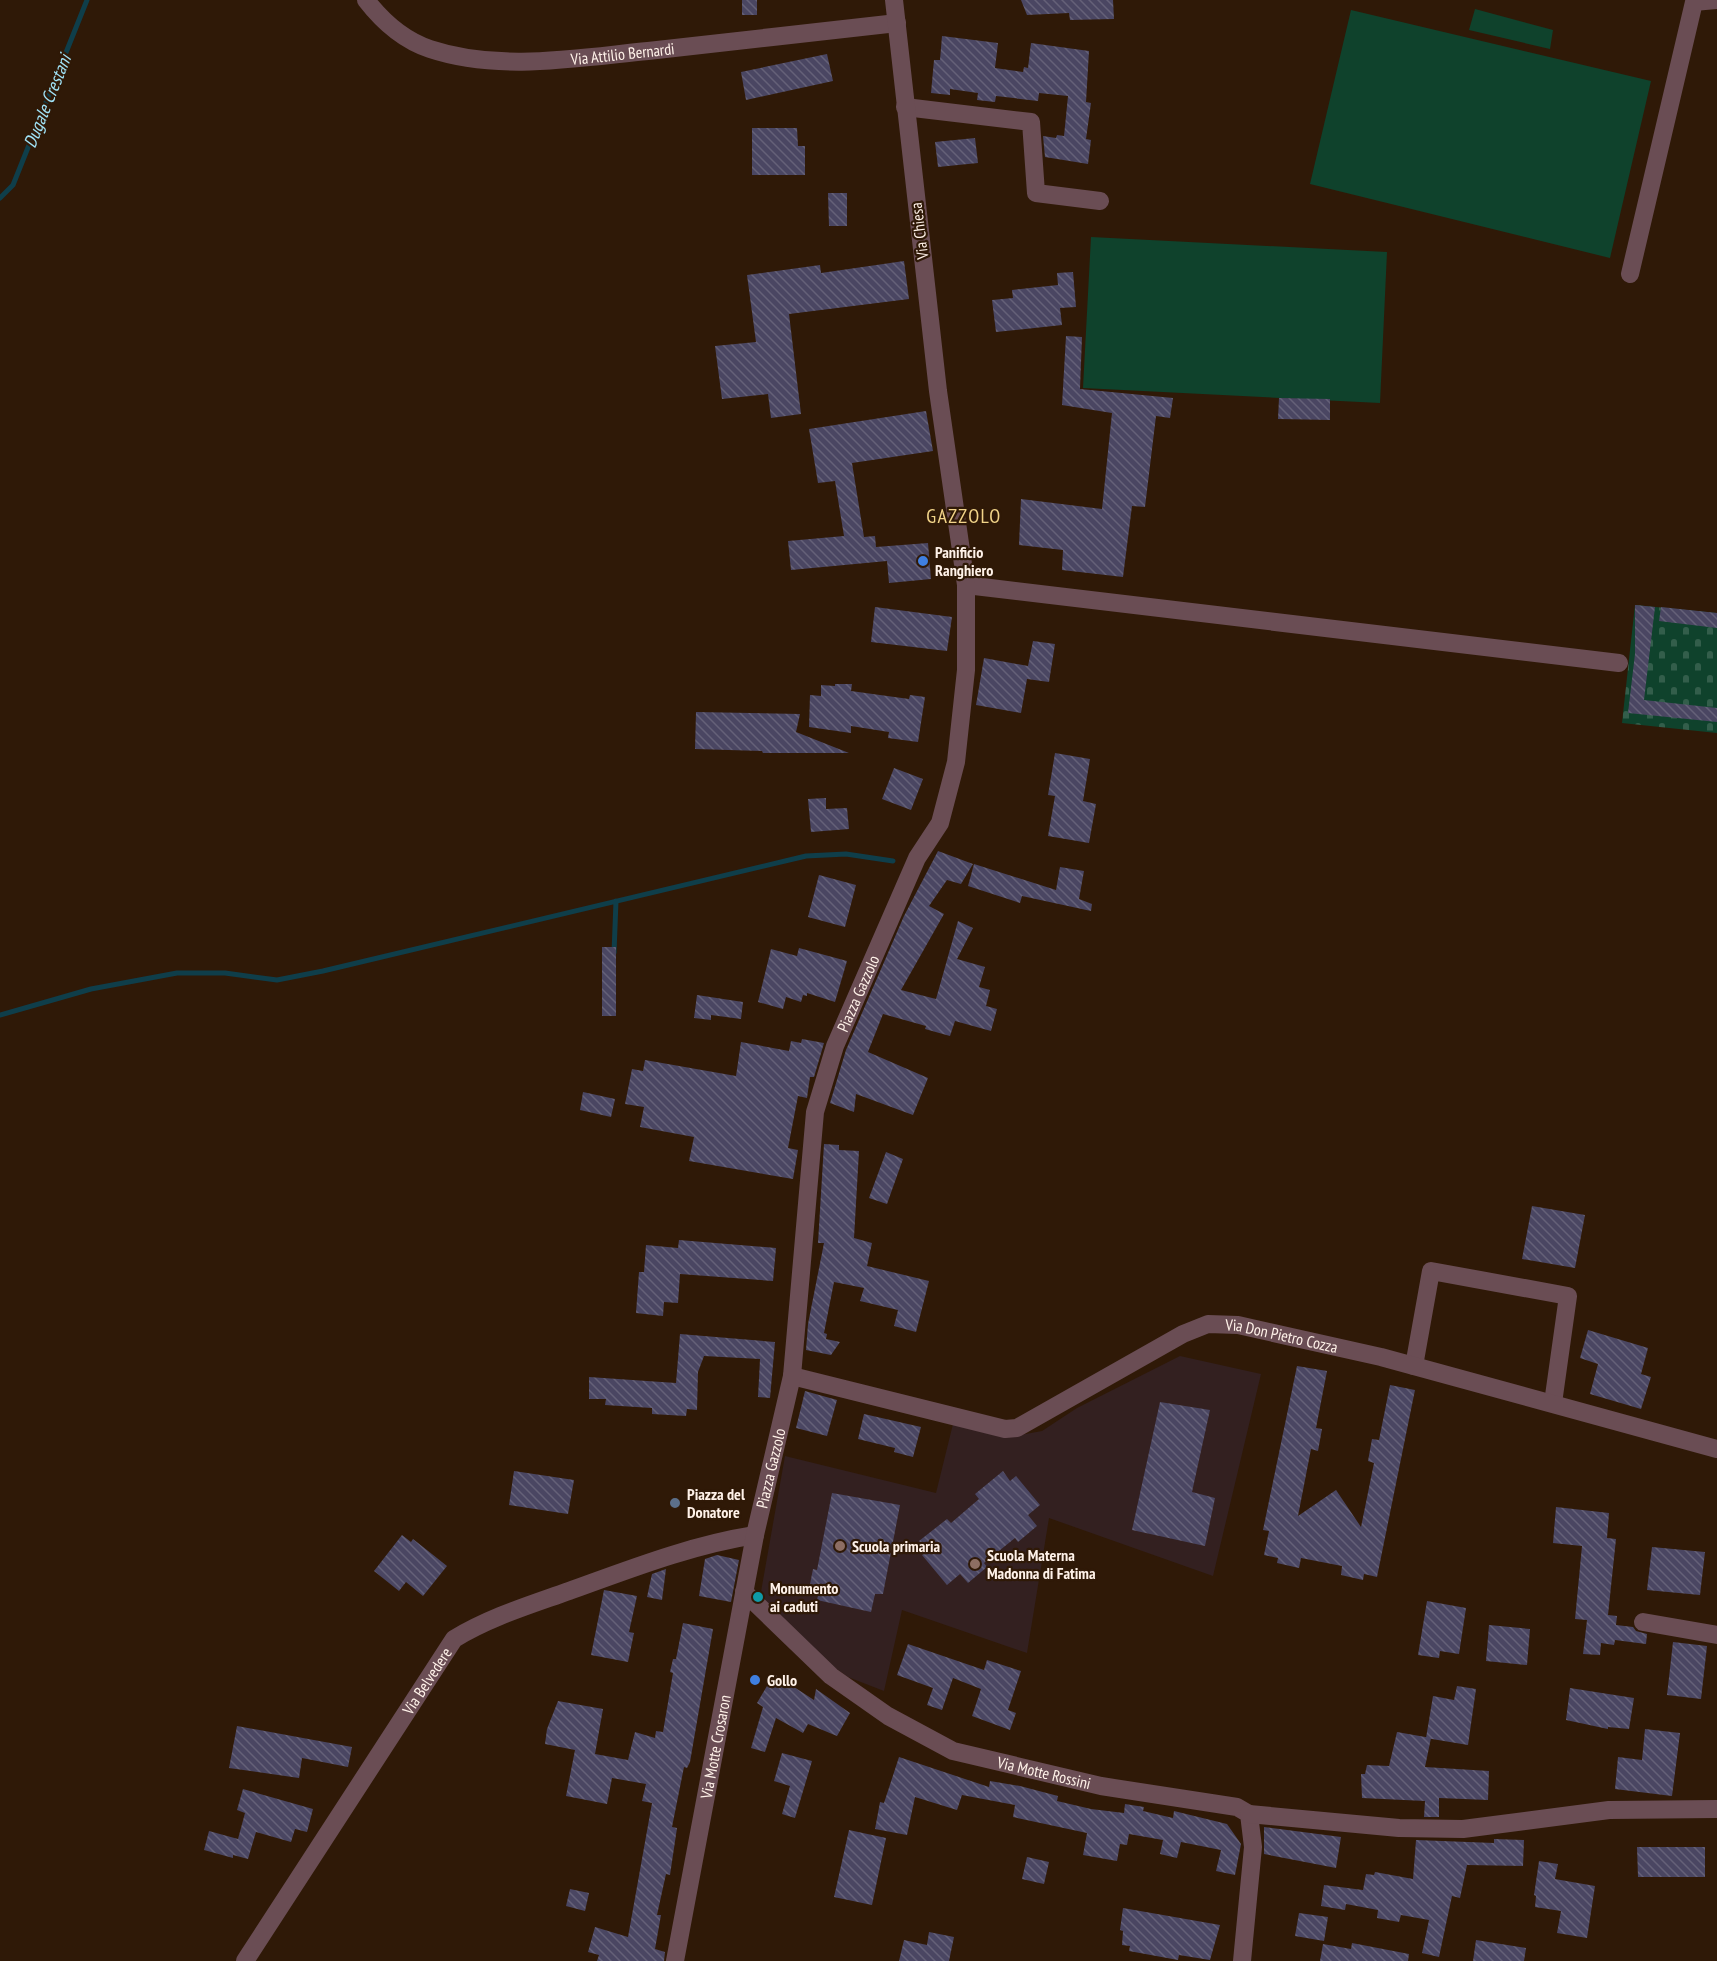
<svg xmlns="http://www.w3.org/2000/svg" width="1717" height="1961" font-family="'PT Sans Narrow',sans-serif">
<defs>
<pattern id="cemetery-stones" width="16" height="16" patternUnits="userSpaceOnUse" patternTransform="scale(1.5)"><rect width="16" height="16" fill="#0f422c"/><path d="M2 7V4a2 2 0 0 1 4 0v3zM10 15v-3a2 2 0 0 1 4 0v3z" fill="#335e4b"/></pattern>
<pattern id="building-back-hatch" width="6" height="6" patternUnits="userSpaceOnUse" patternTransform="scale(1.5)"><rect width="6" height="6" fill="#4a4662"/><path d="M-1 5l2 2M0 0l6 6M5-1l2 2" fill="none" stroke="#656178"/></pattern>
</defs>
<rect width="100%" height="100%" fill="#2f1907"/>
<path fill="#332020" d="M1180 1356 1261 1374 1213 1576 1049 1518 1027 1653 902 1610 884 1691 848 1677 829 1664 759 1603 785 1456 936 1493 953 1424 1015 1436 1042 1431 1077 1408Z"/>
<path fill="#0f422c" d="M1475 9 1553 30 1550 49 1469 30Z
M1351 10 1651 81 1610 258 1310 184Z
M1091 237 1387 252 1380 403 1083 388Z"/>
<path fill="url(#cemetery-stones)" d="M1635 605 1717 613V733L1622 723Z"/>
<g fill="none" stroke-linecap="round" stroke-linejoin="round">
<path stroke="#0f3e4a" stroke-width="5" d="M0 198 13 185 87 0
M614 953 616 901
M0 1015 91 989 177 973H225L277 980 323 971 806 856 846 854 893 861"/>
</g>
<path fill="url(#building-back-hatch)" d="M742 0H757V15H742Z
M1021 0H1113L1114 19 1070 20 1069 13 1027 15Z
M942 36 998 43 995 68 1023 72 1024 67 1028 68 1031 43 1089 51 1086 102 1091 103 1086 139 1091 140 1088 164 1045 157 1043 136 1056 138 1057 135 1064 136 1068 96 1039 93 1038 101 996 96 995 102 977 100 978 93 950 89V95L931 93 934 60H940Z
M827 54 833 81 746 100 741 72Z
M752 128H797L798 146H805V175H752Z
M975 138 978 163 938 167 935 142Z
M828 193H847V226H829Z
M904 261 909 299 789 314 801 414 771 418 768 394 722 399 715 346 756 342 747 275 820 265 821 273Z
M1073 272 1076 307 1060 308 1062 325 996 332 992 300 1013 298 1012 290 1058 285 1057 273Z
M1066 336 1082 337 1080 389 1173 398 1170 418 1156 416 1145 507 1132 506 1123 577 1062 570 1063 550 1019 545 1021 499 1102 509 1112 413 1062 405Z
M1279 398 1330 399V420L1278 419Z
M926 411 933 451 852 463 864 537 875 536 876 547 928 543 931 579 889 583 887 561 791 570 788 541 844 536 835 481 818 483 809 429Z
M1635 605 1655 607 1644 700 1717 708V722L1628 713 1635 654Z
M875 607 952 617 947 651 871 642Z
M1661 607 1717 613V628L1659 621Z
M1033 641 1055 644 1049 682 1027 679 1021 713 976 705 984 658 1028 666Z
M835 684H852L851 691 909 699 910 695 925 697 918 742 888 738 889 732 851 726V733L809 727 810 695 821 696V685L835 686Z
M696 712 800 714 796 732 849 753H763L762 751 695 749Z
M1055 753 1090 759 1083 801 1096 804 1089 843 1048 836 1055 796 1048 795Z
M894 768 923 779 911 810 882 799Z
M826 798V809L847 808 849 829 811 832 808 799Z
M938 851 973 864 961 884 947 880 929 906 944 914 901 990 936 999 958 921 973 928 957 959 985 967 979 987 990 990 986 1006 997 1009 991 1031 955 1021 950 1036 925 1029 926 1026 883 1014 868 1052 928 1078 913 1115 856 1094 854 1112 830 1103 846 1050 904 916Z
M974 864 1056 890 1060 867 1084 871 1079 899 1092 904 1091 911 1022 896 1020 903 968 886Z
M819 875 856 885 845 927 808 917Z
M602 947H616V1016H602Z
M799 948 847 961 835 1002 807 993V996L803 995 801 1002 786 997 783 1009 758 1002 771 949 797 956Z
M697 995 743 1002 741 1019 711 1015V1020L694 1018Z
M802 1039 824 1043 814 1077H810L807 1098 798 1096 788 1148 798 1150 793 1179 689 1161 694 1137 640 1127 644 1107 625 1104 632 1069 643 1071 645 1060 736 1076 741 1042 789 1051 791 1041 801 1043Z
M583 1092 615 1099 611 1117 580 1110Z
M824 1144 839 1145V1150L859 1151 854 1238 872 1243 867 1266 929 1281 916 1332 894 1326 898 1310 860 1301 864 1288 834 1282 824 1333 827 1334 826 1339 840 1342 831 1355 806 1350 808 1324 824 1243H818Z
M886 1152 903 1159 887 1204 869 1198Z
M1532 1206 1585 1215 1575 1268 1522 1259Z
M679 1240 776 1248 773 1281 680 1274 678 1303 664 1302 663 1316 636 1313 639 1272H644L646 1245 678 1248Z
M1588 1330 1648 1348 1641 1374 1651 1377 1641 1409 1590 1394 1598 1364 1580 1358Z
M680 1334 775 1342 770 1398 758 1397 760 1359 704 1356 698 1372 697 1410 687 1409 686 1416 652 1414V1408L605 1405 606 1399H589V1377L676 1383Z
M1297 1366 1327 1371 1316 1428 1322 1429 1318 1451 1311 1449 1298 1516 1336 1490 1361 1527 1374 1463 1368 1461 1372 1439 1379 1440 1390 1385 1415 1390 1377 1577 1364 1574 1363 1580 1341 1575 1342 1566 1301 1558 1299 1568 1277 1563 1278 1558 1264 1555 1269 1531 1263 1530Z
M805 1391 837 1400 827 1436 796 1428Z
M1160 1402 1210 1410 1192 1492 1215 1498 1205 1546 1132 1530Z
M864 1414 921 1427 913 1457 894 1452 895 1448 858 1439Z
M514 1471 574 1480 568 1514 509 1505Z
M1003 1471 1010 1481 1016 1476 1040 1505 1028 1515 1037 1526 1018 1542 1015 1538 984 1563 987 1567 968 1583 960 1574 947 1585 922 1555 927 1551 919 1541 947 1519 951 1523 979 1499 975 1494Z
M832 1493 900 1505 883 1594H875L871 1612 817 1600 820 1586 810 1584 813 1569 817 1570Z
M1556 1507 1609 1513 1607 1538 1616 1539 1608 1615 1617 1616 1616 1625 1633 1627 1636 1631 1647 1634 1646 1644 1615 1640 1614 1645 1601 1643 1600 1655 1583 1654 1587 1620 1575 1619 1582 1546 1553 1543Z
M402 1535 411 1542 413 1539 447 1566 423 1596 406 1582 399 1591 374 1571Z
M1652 1547 1705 1552 1700 1595 1647 1590Z
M717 1555 739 1560 731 1602 699 1596 705 1559Z
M666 1569 662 1600 647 1597 652 1574Z
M604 1590 637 1596 629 1632 634 1633 628 1662 591 1655Z
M1427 1601 1466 1608 1459 1654 1440 1651 1439 1658 1418 1655Z
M683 1623 713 1629 690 1762 687 1768 684 1767 672 1827 677 1828 670 1875 666 1874 657 1915H661L655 1949 665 1952 664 1961H597L599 1955 588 1952 595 1927 628 1937 652 1803 642 1801 646 1784 612 1778 607 1804 566 1796 575 1750 545 1744 547 1729 558 1701 603 1709 595 1754 628 1760 635 1732 655 1738 656 1731 663 1732 673 1673 670 1672 673 1659H676Z
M1489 1625 1530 1629 1527 1665 1486 1661Z
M1673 1642 1707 1646 1701 1699 1667 1695Z
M908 1644 984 1670 987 1660 1021 1671 1008 1710 1016 1713 1010 1730 972 1716 981 1689 953 1678 942 1710 927 1705 933 1688 897 1675Z
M774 1674 814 1700 816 1689 850 1713 837 1736 808 1724 803 1733 776 1718 765 1752 751 1748 763 1707 757 1703Z
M1457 1686 1476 1689 1468 1745 1426 1738 1433 1696 1454 1700Z
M1570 1688 1634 1698 1629 1729 1608 1727V1729L1566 1720Z
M237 1726 352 1747 348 1767 302 1758 299 1778 229 1768Z
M1645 1729 1680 1733 1672 1796 1615 1789 1618 1757 1642 1760Z
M1397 1732 1431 1738 1425 1767 1489 1771 1488 1800 1439 1798V1817H1424L1425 1801 1362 1798 1361 1774H1365L1367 1765 1389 1766Z
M782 1753 812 1761 795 1818 782 1814 790 1786 774 1781Z
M899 1757 989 1787 990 1781 1020 1786 1058 1796 1057 1801 1091 1809 1124 1813 1125 1804 1144 1807 1143 1811 1173 1818 1174 1811 1227 1824 1241 1844 1235 1875 1216 1871 1221 1850 1181 1842 1177 1858 1160 1854 1163 1840 1129 1834 1127 1845 1120 1844 1117 1861 1083 1855 1087 1833 1013 1817 1015 1805 962 1795 957 1810 915 1797 907 1835 875 1829 880 1802 884 1803Z
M243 1789 313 1809 307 1832 295 1829 291 1842 256 1832 248 1859 233 1855V1858L204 1850 209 1831 238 1839 245 1813 237 1810Z
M1264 1827 1341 1837 1336 1868 1264 1854Z
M849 1830 886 1838 872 1905 834 1897Z
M1494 1839 1524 1840 1523 1866 1467 1865 1460 1898 1452 1896 1439 1957 1422 1953 1429 1920 1401 1915 1399 1922 1377 1918 1378 1910 1346 1904 1345 1910 1321 1906 1324 1885 1363 1890 1366 1874 1374 1875 1375 1872 1413 1879 1416 1840 1494 1843Z
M1637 1847H1705V1877H1638Z
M1027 1857 1049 1862 1044 1884 1022 1879Z
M1539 1861 1558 1864 1555 1879 1595 1886 1587 1938 1557 1933 1561 1911 1535 1907 1536 1896 1534 1895Z
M570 1889 589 1893 585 1911 566 1906Z
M1123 1908 1220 1925 1210 1960 1179 1955 1178 1960 1129 1951 1130 1946 1122 1945 1123 1931 1120 1930Z
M1299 1913 1328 1917 1324 1941 1295 1936Z
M929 1932 954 1937 949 1961H899L904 1940 927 1945Z
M1476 1940 1526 1948 1524 1961H1473Z
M1352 1943 1409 1954 1408 1961H1320L1323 1944 1351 1949Z"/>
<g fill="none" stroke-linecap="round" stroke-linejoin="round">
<g stroke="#6a4d54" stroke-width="18">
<path id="s1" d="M366 0C383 22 403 40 430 49 499 72 577 58 648 51 731 42 814 32 897 23"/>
<path d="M905 107 1031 122 1036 193 1100 201"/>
<path d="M1630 274 1694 2 1716 0"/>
<path d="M966 585 1619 663"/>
<path d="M1414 1366 1431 1271 1568 1296 1553 1403"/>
<path id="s2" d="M792 1376 1005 1429 1017 1428 1183 1334 1208 1324 1238 1325 1381 1357 1717 1449"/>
<path id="s3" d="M744 1592 831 1676 888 1716 953 1751 1101 1786 1237 1807 1249 1814 1253 1847 1242 1961"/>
<path d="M1643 1622 1717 1635"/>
<path d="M1249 1814 1399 1828 1463 1829 1609 1810 1717 1809"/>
<path id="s4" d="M245 1961 454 1639C490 1617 530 1605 569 1591 630 1569 691 1545 755 1535"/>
</g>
<path stroke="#6a4d54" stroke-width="18" id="s5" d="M675 1961 755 1535 792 1376 815 1112 835 1046 917 858 940 823 956 762 966 670V585L938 391 894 0"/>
</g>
<g fill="#3f7fe0" stroke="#2f1907" stroke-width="2">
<circle cx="923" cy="561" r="6"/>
<circle cx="755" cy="1680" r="6"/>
</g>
<circle fill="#5c6f8a" stroke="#2f1907" stroke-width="2" cx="675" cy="1503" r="6"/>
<g fill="#8d6e63" stroke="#2f1907" stroke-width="2">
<circle cx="840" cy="1546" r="6"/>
<circle cx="975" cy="1564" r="6"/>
</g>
<circle fill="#0f9aa8" stroke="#2f1907" stroke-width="2" cx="758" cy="1597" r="6"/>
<g text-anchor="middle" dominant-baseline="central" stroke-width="4.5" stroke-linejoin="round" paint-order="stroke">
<g font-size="16" fill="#fff2e9" stroke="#2f1907">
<text stroke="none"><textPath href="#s1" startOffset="276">Via Attilio Bernardi</textPath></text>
<text transform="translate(919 231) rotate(-97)">Via Chiesa</text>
<text stroke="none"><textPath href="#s5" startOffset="988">Piazza Gazzolo</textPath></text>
<text stroke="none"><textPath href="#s2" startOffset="524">Via Don Pietro Cozza</textPath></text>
<text stroke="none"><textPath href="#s5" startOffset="502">Piazza Gazzolo</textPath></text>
<text stroke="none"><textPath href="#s4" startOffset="334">Via Belvedere</textPath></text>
<text stroke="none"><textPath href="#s5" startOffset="218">Via Motte Crosaron</textPath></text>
<text stroke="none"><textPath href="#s3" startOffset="358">Via Motte Rossini</textPath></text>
</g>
<g font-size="16" font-weight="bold" fill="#fff2e9" stroke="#2f1907" text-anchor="start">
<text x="935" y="552">Panificio<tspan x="935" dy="18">Ranghiero</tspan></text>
<text x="687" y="1494">Piazza del<tspan x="687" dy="18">Donatore</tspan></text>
<text x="852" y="1546">Scuola primaria</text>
<text x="987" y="1555">Scuola Materna<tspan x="987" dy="18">Madonna di Fatima</tspan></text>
<text x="770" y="1588">Monumento<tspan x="770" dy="18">ai caduti</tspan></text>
<text x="767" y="1680">Gollo</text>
</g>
<g font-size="18" font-style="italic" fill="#a1e3f7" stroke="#2f1907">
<text transform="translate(47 101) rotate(-68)">Dugale Crestani</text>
</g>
<g font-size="20" letter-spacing="1.5" fill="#f2d489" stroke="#2f1907">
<text x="964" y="516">GAZZOLO</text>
</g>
</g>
</svg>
